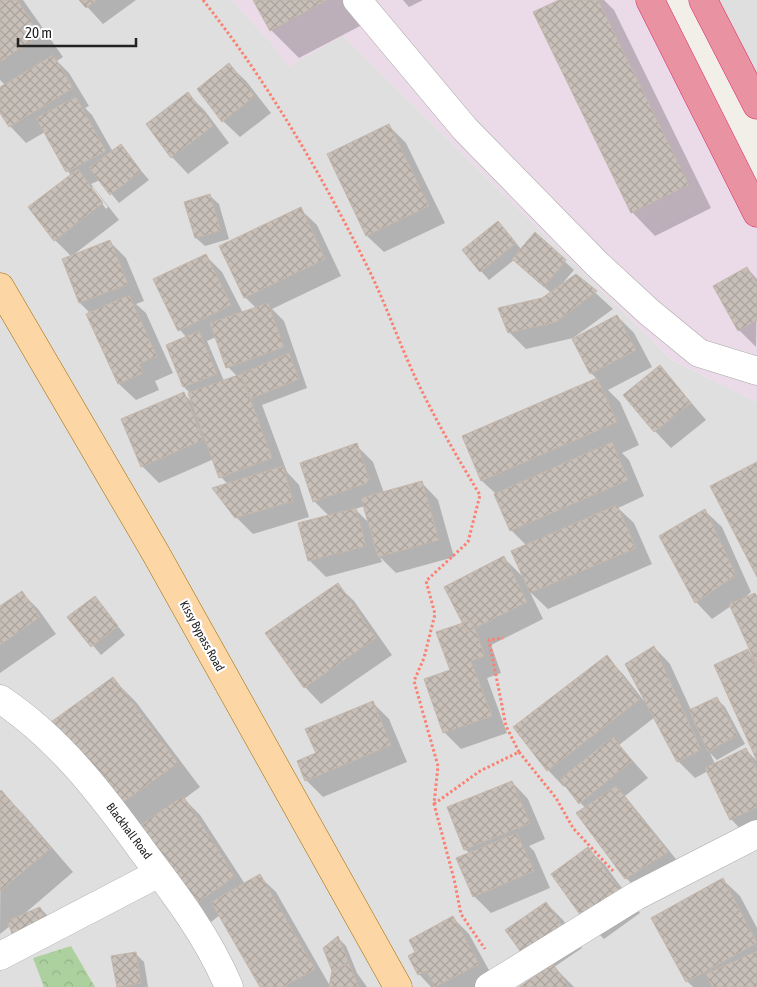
<svg xmlns="http://www.w3.org/2000/svg" width="757" height="987" font-family="'Asap Condensed',sans-serif">
<defs>
<pattern id="forest-crowns" width="20" height="18" patternUnits="userSpaceOnUse" patternTransform="scale(1.25)"><rect width="20" height="18" fill="#add19e"/><path d="M2 6a3 3 0 1 1 6 0M12 15a3 3 0 1 1 6 0" fill="none" stroke="#95b388"/></pattern>
<pattern id="building-cross-hatch" width="8" height="8" patternUnits="userSpaceOnUse" patternTransform="scale(1.25)"><rect width="8" height="8" fill="#c7bfb8"/><path d="M0 0l8 8M0 8l8-8" fill="none" stroke="#aba49e"/></pattern>
</defs>
<rect width="100%" height="100%" fill="#f2efe9"/>
<path fill="#e0dfdf" d="M0 0H231L270 41 343 36 672 360 757 402V987H0Z
M709 0H757V106Z"/>
<path fill="#ebdbe8" d="M231 0H643L757 224V402L672 360 343 36 288 67 270 41Z"/>
<path fill="url(#forest-crowns)" d="M71 946 95 987H44L33 958Z"/>
<path fill="#0003" fill-rule="evenodd" d="M0 0H23L63 57 57 61 69 73 89 106 85 108 92 115 113 152 120 146 149 180 119 203 100 180 91 184 119 220 73 255 110 242 126 258 144 301 136 304 146 313 173 373 155 381 159 390 136 400 119 384 88 315 91 314 80 303 71 256 55 240 71 176 45 132 26 143 10 126 0 110V88L5 85 0 80ZM90 187H93L108 207 106 209Z
M81 0H136L103 24Z
M255 0H346L360 26 299 58 271 30Z
M403 0H423L409 7Z
M562 0H604L614 10 711 208 655 236 632 212Z
M229 65 246 81 271 113 240 137 223 121Z
M188 94 205 111 229 143 188 174 172 157Z
M389 126 406 143 445 223 384 252 367 236 329 155Z
M210 196 219 204 229 239 205 246 196 238 185 203Z
M300 209 317 225 341 276 272 309 284 321 307 388 262 405 287 472 299 485 309 517 253 534 236 517 228 484 221 477 214 459 159 483 142 466 122 420 183 393 193 403 191 394 184 387 167 346 187 338 180 330 205 255 222 272 243 313 256 308 245 297ZM216 337 228 367 237 376 224 381 207 341Z
M506 231 521 249 535 234 574 270 561 285 576 275 613 309 573 338 526 349 509 332 551 293 514 260 489 280 481 271Z
M747 268 757 279 756 347 739 330Z
M617 316 634 333 652 367 608 390 620 402 639 445 622 453 629 460 644 496 618 508 634 523 652 564 548 609 530 592 543 619 491 645 501 673 487 678 507 733 461 749 444 732 452 671 464 624 504 558 524 578 527 546 511 530 495 493 482 481 463 437 597 379 591 373Z
M660 366 706 420 671 448 655 431Z
M356 445 373 462 384 493 422 483 438 500 454 557 396 573 380 557 382 562 326 577 309 560 329 516 314 501ZM365 506 370 524 355 509Z
M705 511 722 527 751 592 743 599 755 594 757 596V758L747 651 754 658 731 606 712 619 696 602Z
M337 585 354 601 392 655 321 704 305 687Z
M21 592 38 609 56 634 0 673V607Z
M95 598 125 635 101 655 69 617Z
M654 647 670 664 691 710 717 699 725 707 745 744 717 760 710 753 715 764 746 750 757 761V831L747 836 731 819 708 771 695 778 678 761 655 717 619 745 648 778 625 796 684 869 643 895 626 878 578 813 585 808 566 785 564 787 548 770 606 657 623 674 644 701Z
M113 679 136 702 200 787 184 799 200 815 245 884 259 876 276 892 330 986 338 938 346 946 357 973 367 987H262L220 915 211 922 194 906 116 807Z
M372 702 389 719 407 762 323 797 306 780 318 754Z
M512 782 528 799 545 839 529 846 534 851 550 888 491 913 474 896 470 854 465 849Z
M1 791 24 815 73 872 23 915 40 908 49 917 10 926 0 934Z
M588 849 605 865 640 913 604 939 587 922Z
M723 880 740 896 757 928V987H693L687 981Z
M546 903 563 920 582 948 554 967 574 987H522L542 973 527 958Z
M453 918 469 934 495 981 483 987H431L419 974 417 953Z
M135 953 144 962 148 987H118L112 957Z"/>
<path fill="url(#building-cross-hatch)" stroke="#c4b6ab" d="M0 0H17L41 34 0 62Z
M79 0H97L86 8Z
M253 0H327L270 31Z
M559 0H598L689 185 631 213 533 12Z
M53 55 73 88 9 127 0 113V87Z
M229 63 255 96 222 122 197 89Z
M188 92 213 126 171 158 146 124Z
M76 97 106 151 66 172 36 118Z
M389 124 429 206 366 236 327 154Z
M121 144 141 171 110 195 89 168Z
M78 169 103 203 54 241 28 207Z
M210 194 221 231 195 238 184 202Z
M301 207 325 259 244 298 219 246Z
M498 221 516 243 480 272 462 250Z
M535 232 566 260 544 287 512 259Z
M110 240 128 284 79 303 62 259Z
M206 254 231 305 178 331 153 279Z
M747 267 757 285V320L738 331 713 286Z
M576 274 597 291 556 322 508 333 498 308 542 298Z
M129 295 157 356 139 364 143 373 118 384 86 314Z
M268 303 284 347 226 368 210 323Z
M617 315 636 350 590 374 572 339Z
M199 331 217 374 183 387 166 345Z
M289 353 299 379 250 399 241 374Z
M660 365 691 403 654 432 623 395Z
M241 374 272 458 219 478 188 393Z
M597 378 617 422 481 481 462 436Z
M184 392 203 440 141 467 121 419Z
M612 442 628 480 510 531 494 494Z
M357 443 370 482 313 502 300 463Z
M757 462V577L710 486Z
M283 466 293 501 235 518 212 488Z
M422 481 439 540 378 557 361 498Z
M617 505 636 548 530 593 511 551Z
M356 508 366 546 308 561 298 523Z
M705 509 736 575 695 603 659 536Z
M504 556 527 602 467 632 444 587Z
M338 583 376 638 304 688 265 633Z
M22 591 40 617 0 645V606Z
M755 593 757 597V666L729 604Z
M95 596 118 626 91 647 67 617Z
M472 620 485 656 471 661 492 716 443 733 424 679 450 670 436 632Z
M654 646 701 750 677 762 625 664Z
M748 649 757 670V761L714 665Z
M607 655 640 699 547 771 513 727Z
M113 677 178 763 115 808 51 722Z
M717 697 737 735 708 752 689 710Z
M373 701 391 745 305 781 297 761 316 753 305 729Z
M613 737 632 761 579 804 560 779Z
M746 748 757 770V807L730 820 705 768Z
M512 781 530 823 464 850 447 807Z
M616 786 668 852 625 879 576 813Z
M1 790 51 848 0 891V791Z
M183 796 235 876 193 906 139 826Z
M517 833 534 871 473 897 456 858Z
M588 847 624 895 586 923 551 874Z
M260 874 315 969 283 987H260L211 902Z
M723 878 757 943 686 982 651 918Z
M546 902 566 931 526 959 505 930Z
M40 907 50 928 16 943 7 921Z
M453 916 479 964 435 987 426 971 418 975 408 956 415 952 409 940Z
M338 936 349 963 332 971 323 948Z
M757 951V987H712L706 974Z
M136 952 141 983 117 987 111 956Z
M349 963 359 987H329L332 971Z
M553 964 569 987H519Z"/>
<g fill="none" stroke-linecap="round" stroke-linejoin="round">
<defs>
<path id="minor" d="M357 0 465 129 597 264 649 312 699 353 757 371
M0 699C59 738 103 796 144 853 176 895 208 937 229 987
M0 956 159 873
M489 987 636 896 757 834"/>
<path id="major" d="M0 287 155 552 398 987"/>
<path id="highway" d="M650 0 757 213
M703 0 757 105"/>
</defs>
<use href="#minor" stroke="#a9a9a9" stroke-width="29"/>
<use href="#major" stroke="#a06b00" stroke-width="29"/>
<use href="#highway" stroke="#dc2a67" stroke-width="29"/>
<path stroke="#fa8072" stroke-width="3" stroke-dasharray="2.5 2.5" stroke-linecap="butt" d="M203 0C267 81 320 172 366 264 385 301 398 341 416 379 435 419 457 457 480 495L468 542 426 581 435 614 424 658 414 681 438 766 434 804 454 879 461 914 485 949
M519 752 556 798 573 828 613 871
M434 804 480 771 519 752 506 726 489 640 503 638"/>
<use href="#minor" stroke="#fff" stroke-width="28"/>
<use href="#major" stroke="#fcd6a4" stroke-width="28"/>
<use href="#highway" stroke="#e892a2" stroke-width="28"/>
</g>
<g text-anchor="middle" dominant-baseline="central" stroke-width="4.5" stroke-linejoin="round" paint-order="stroke">
<g font-size="12" fill="#222" stroke="#fff">
<text transform="translate(202 636) rotate(61)">Kissy Bypass Road</text>
<text transform="translate(129 831) rotate(53)">Blackhall Road</text>
</g>
</g>
<path d="M18 38v8h118v-8" fill="none" stroke="#222222" stroke-width="2.5"/>
<text x="25" y="38" font-size="15" fill="#222222" stroke="#ffffff" stroke-width="4" paint-order="stroke">20 m</text>
</svg>
